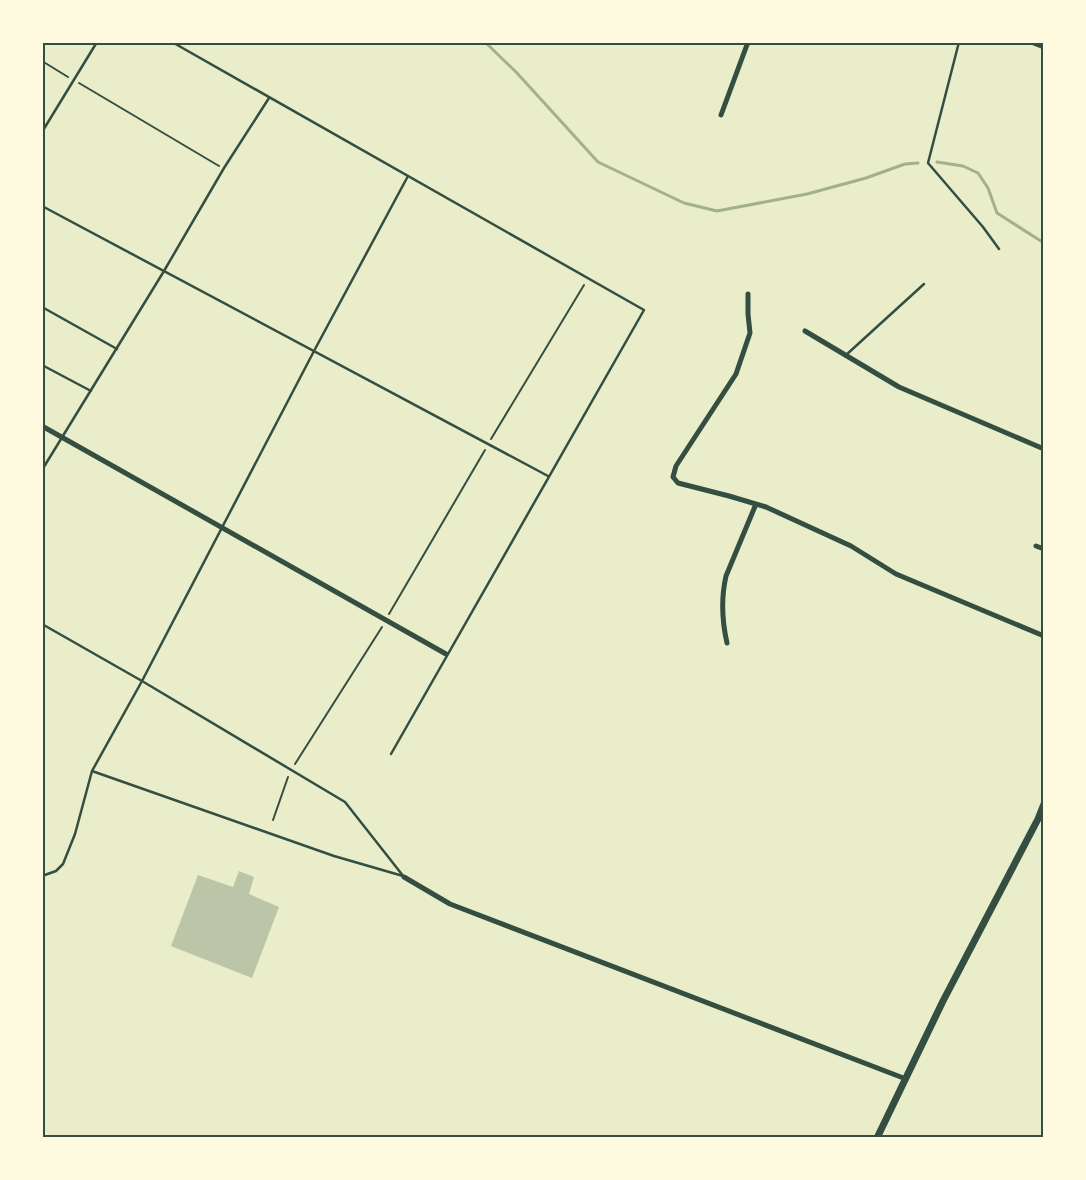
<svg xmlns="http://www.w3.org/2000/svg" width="1086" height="1180" font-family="Merriweather,serif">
<rect width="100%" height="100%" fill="#e9edc9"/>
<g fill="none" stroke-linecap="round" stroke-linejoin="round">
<path stroke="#a3b18a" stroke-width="3" d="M485 42 517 73 598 162 684 203 717 211 807 194 866 178 905 164 918 163
M937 162 963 166 978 173 988 188 997 213 1044 243"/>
</g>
<path fill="#bcc5a7" d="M239 871 254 877 249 894 279 907 252 978 171 946 198 875 233 887Z"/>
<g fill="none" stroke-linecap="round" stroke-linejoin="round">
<path stroke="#344e41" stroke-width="2" d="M42 61 68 77
M79 83 219 166
M491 439 584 285
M389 614 485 450
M295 764 382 627
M273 820 288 777"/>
<path stroke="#344e41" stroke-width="2.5" d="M172 42 644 310 391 754
M959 42 928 163 983 227 999 249
M42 132 97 42
M42 206 548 476
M42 307 117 349
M846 355 924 284
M42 365 91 391
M42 470 164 271 224 168 269 98
M42 624 142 681 345 802 404 877
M92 771 334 856 403 876
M42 876 56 871 63 864 75 834 92 771 142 681 314 351 408 176"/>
<path stroke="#344e41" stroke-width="5" d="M1031 42 1044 47
M721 115 748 42
M748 294V314L750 333 736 374 676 466 673 477 678 483 729 496 766 507 851 546 896 574 1044 636
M805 331 899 387 1044 449
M42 426 446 654
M1036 546 1044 549
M727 643C722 621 721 598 726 576L756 504
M404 877 450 904 906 1079"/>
<path stroke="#344e41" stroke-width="7" d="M877 1138 943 1001 1038 819 1044 804"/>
</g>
<rect width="1086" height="1180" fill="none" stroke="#fefae0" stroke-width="88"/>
<rect x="44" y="44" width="998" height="1092" fill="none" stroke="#344e41" stroke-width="2"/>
</svg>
